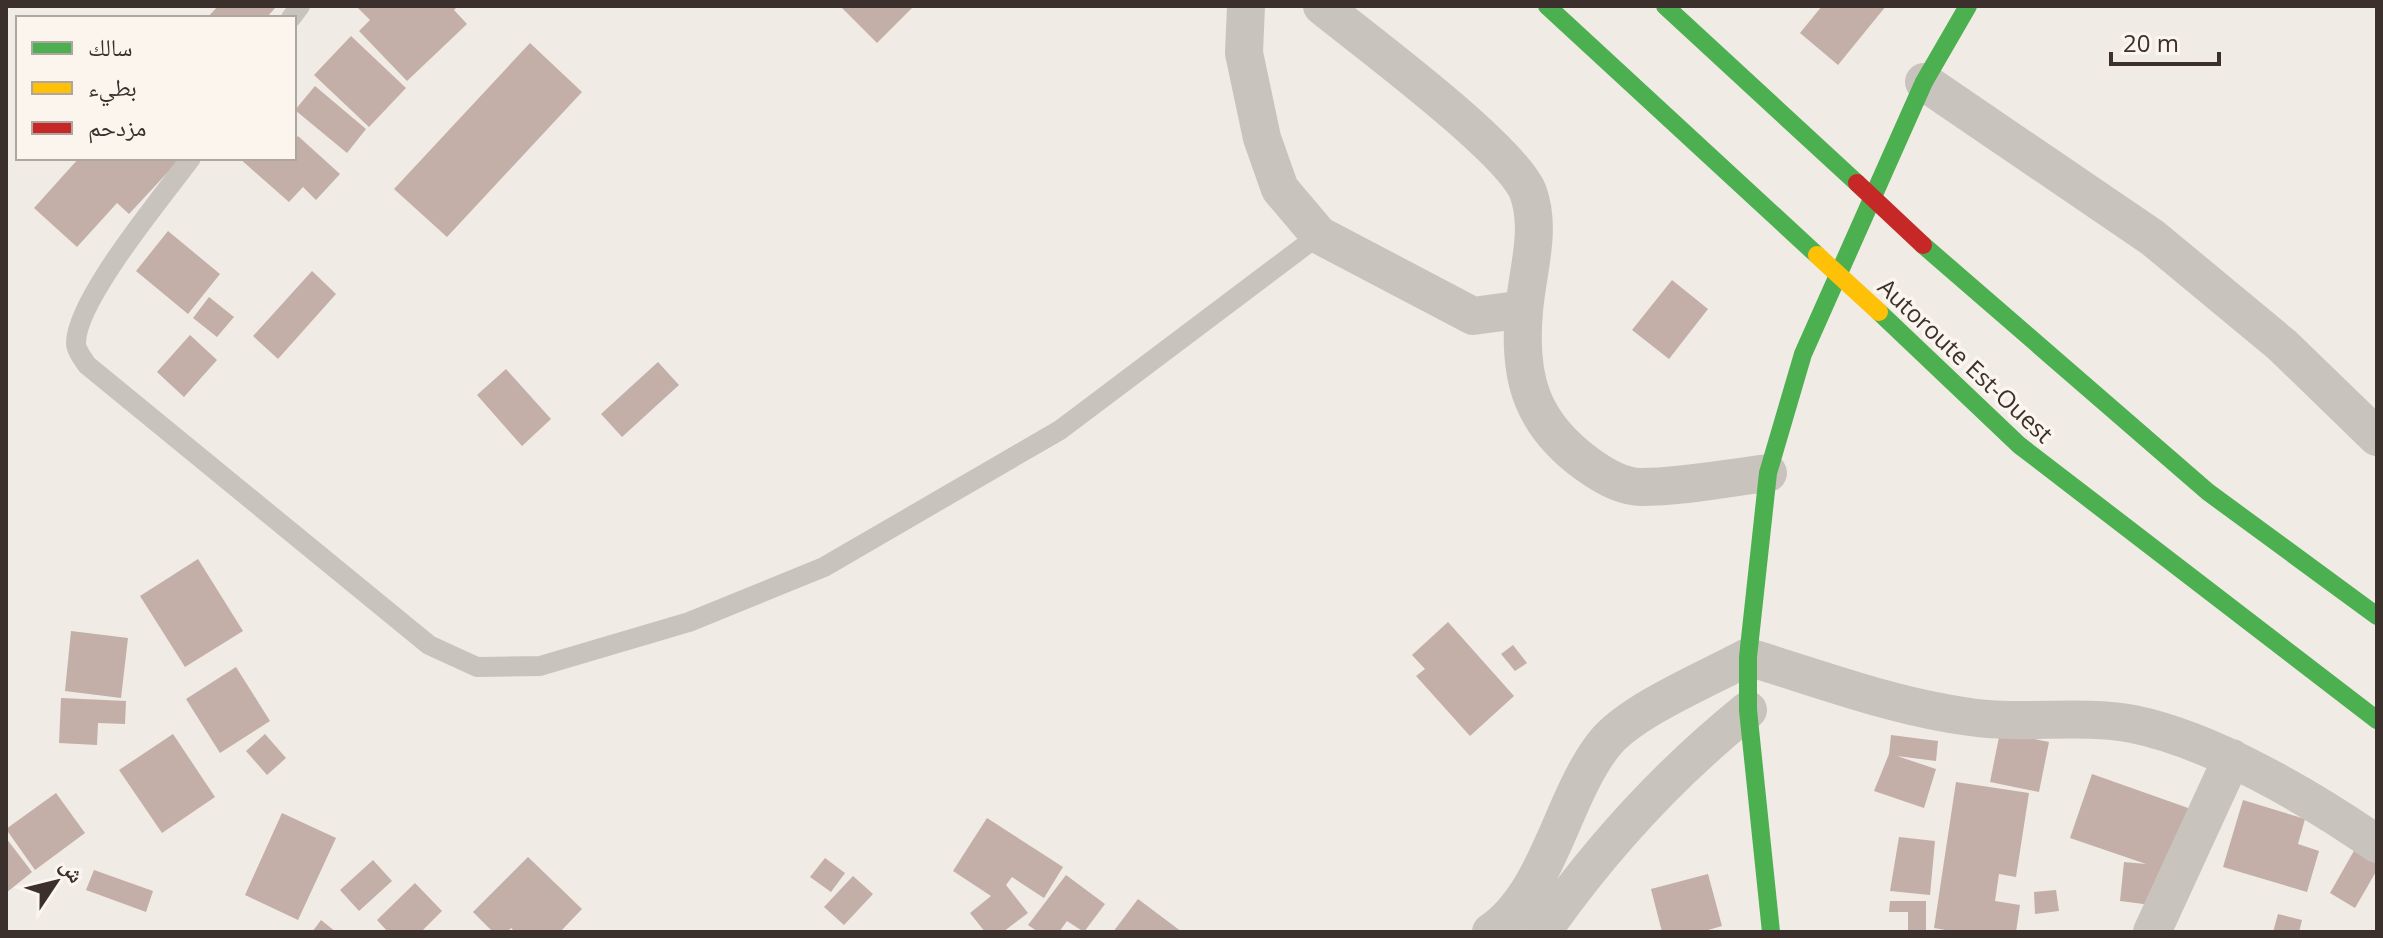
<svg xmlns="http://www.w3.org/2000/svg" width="2383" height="938" font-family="'Open Sans','Noto Naskh Arabic',sans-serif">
<rect width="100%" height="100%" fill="#f0ebe5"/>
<path fill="#c3afa7" d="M218 6H277L266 18H207Z
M356 6H458L454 10 467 24 407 81 359 31 370 20Z
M840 6H914L877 43Z
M1822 6H1886L1838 65 1800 33Z
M351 36 406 88 369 127 314 75Z
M530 43 582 92 447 237 394 189Z
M315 86 366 129 347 153 295 110Z
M298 136 340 174 316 200 303 187 289 202 239 158H294V141Z
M79 158H181L129 214 117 203 77 247 34 208Z
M168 231 220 274 188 314 136 271Z
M312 271 336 294 278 359 253 336Z
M1672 280 1708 309 1669 359 1632 330Z
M209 297 234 317 217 337 193 318Z
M190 335 217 360 184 397 157 372Z
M658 362 679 385 622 437 601 414Z
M506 369 551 419 522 446 477 395Z
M198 559 243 631 185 667 140 596Z
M1448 622 1514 696 1470 736 1416 676 1425 669 1412 655Z
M71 631 128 638 121 698 65 691Z
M1513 645 1527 663 1515 671 1501 654Z
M236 667 270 721 220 753 186 699Z
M61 698 126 701 125 724 98 723 97 745 59 743Z
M2000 732 2049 742 2039 792 1990 782Z
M173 734 215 797 162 833 119 770Z
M265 734 286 758 267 775 246 751Z
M1891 735 1938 741 1936 761 1897 756 1936 769 1924 808 1874 791 1889 754Z
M2092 774 2191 809 2159 906 2120 901 2124 862 2146 864 2070 838Z
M1956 782 2029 793 2016 877 1999 874 1995 901 2020 905 2016 932H1957L1934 928Z
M56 793 85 833 35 870 6 829Z
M2243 800 2305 819 2298 844 2319 851 2307 892 2223 867Z
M282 813 336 838 298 920 245 895Z
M987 818 1063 867 1044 898 1012 877 1006 885 1028 913 1003 932H985L970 913 991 896 953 871Z
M1899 837 1935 841 1930 895 1890 891Z
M6 838 32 872 6 893Z
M2355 849 2377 862V870L2355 908 2330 893Z
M528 857 582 909 560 932H515L511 928 507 932H493L473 912Z
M825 858 845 873 831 892 810 877Z
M373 860 392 881 359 911 340 890Z
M94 870 153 891 146 912 86 890Z
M1708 874 1722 926 1701 932H1662L1651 889Z
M1066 875 1105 904 1084 932 1067 921 1059 932H1038L1028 925Z
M853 876 873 894 844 925 824 907Z
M415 883 442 911 421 932H388L377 920Z
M2056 890 2059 911 2035 914 2034 892Z
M1138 899 1182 932H1113Z
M1890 901H1926V932H1908V912H1889Z
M2278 914 2302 920 2299 932H2273Z
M321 920 336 932H312Z"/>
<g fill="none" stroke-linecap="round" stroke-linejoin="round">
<path stroke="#c9c3be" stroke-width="20" d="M291 18 300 6
M191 158C163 196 76 300 76 343 76 350 83 359 87 365L429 645 477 667 540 666 689 622 824 567 1060 430 1319 235"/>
<path stroke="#c9c3be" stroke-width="38" d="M1246 6 1244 53 1262 138 1280 189 1319 235 1473 316 1524 309
M1322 6C1365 41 1510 148 1528 192 1542 230 1527 272 1524 311 1518 378 1531 423 1587 464 1602 475 1622 487 1641 487 1683 487 1727 478 1768 473
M1924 82 2153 238 2282 345 2377 437
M1491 932C1549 893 1562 796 1605 743 1632 710 1709 678 1748 657 1821 679 1894 707 1970 717 2024 725 2079 714 2133 724 2212 740 2311 798 2377 844
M1542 932C1600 849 1670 773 1748 710
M2152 932 2232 758"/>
<path stroke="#4caf50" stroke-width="18" d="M1547 6 1817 255
M1665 6 1857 183
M1923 245 2208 492 2377 616
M1879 312 2019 445 2377 720
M1771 932 1748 710V657L1768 473 1803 354 1924 82 1968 6"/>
<path stroke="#ffc107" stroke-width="18" d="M1817 255 1879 312"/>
<path stroke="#c62828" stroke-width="18" d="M1857 183 1923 245"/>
</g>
<g text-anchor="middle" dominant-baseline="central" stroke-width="7" stroke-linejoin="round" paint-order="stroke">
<g font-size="24" fill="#3b302b" stroke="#fbf5ee">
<text transform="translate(1966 360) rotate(43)">Autoroute Est-Ouest</text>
</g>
</g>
<rect width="2383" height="938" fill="none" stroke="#3b302b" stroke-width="16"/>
<rect x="16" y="16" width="280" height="144" fill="#fbf5ee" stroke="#aea6a0" stroke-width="2"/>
<rect x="32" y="42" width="40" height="12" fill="#4caf50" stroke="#aea6a0" stroke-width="2"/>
<text x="88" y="56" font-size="24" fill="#3b302b">سالك</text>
<rect x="32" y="82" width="40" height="12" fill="#ffc107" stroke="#aea6a0" stroke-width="2"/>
<text x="88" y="96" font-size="24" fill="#3b302b">بطيء</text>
<rect x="32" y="122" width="40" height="12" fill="#c62828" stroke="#aea6a0" stroke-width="2"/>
<text x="88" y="136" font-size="24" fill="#3b302b">مزدحم</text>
<g transform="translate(56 882) rotate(55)" stroke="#fbf5ee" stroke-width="6" paint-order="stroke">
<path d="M0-6L14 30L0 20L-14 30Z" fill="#3b302b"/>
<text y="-12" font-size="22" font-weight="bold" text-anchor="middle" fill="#3b302b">ش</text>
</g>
<path d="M2111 52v12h108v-12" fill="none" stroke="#3b302b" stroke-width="4"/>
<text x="2123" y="52" font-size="24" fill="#3b302b" stroke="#fbf5ee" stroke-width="6" paint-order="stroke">20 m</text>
</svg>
